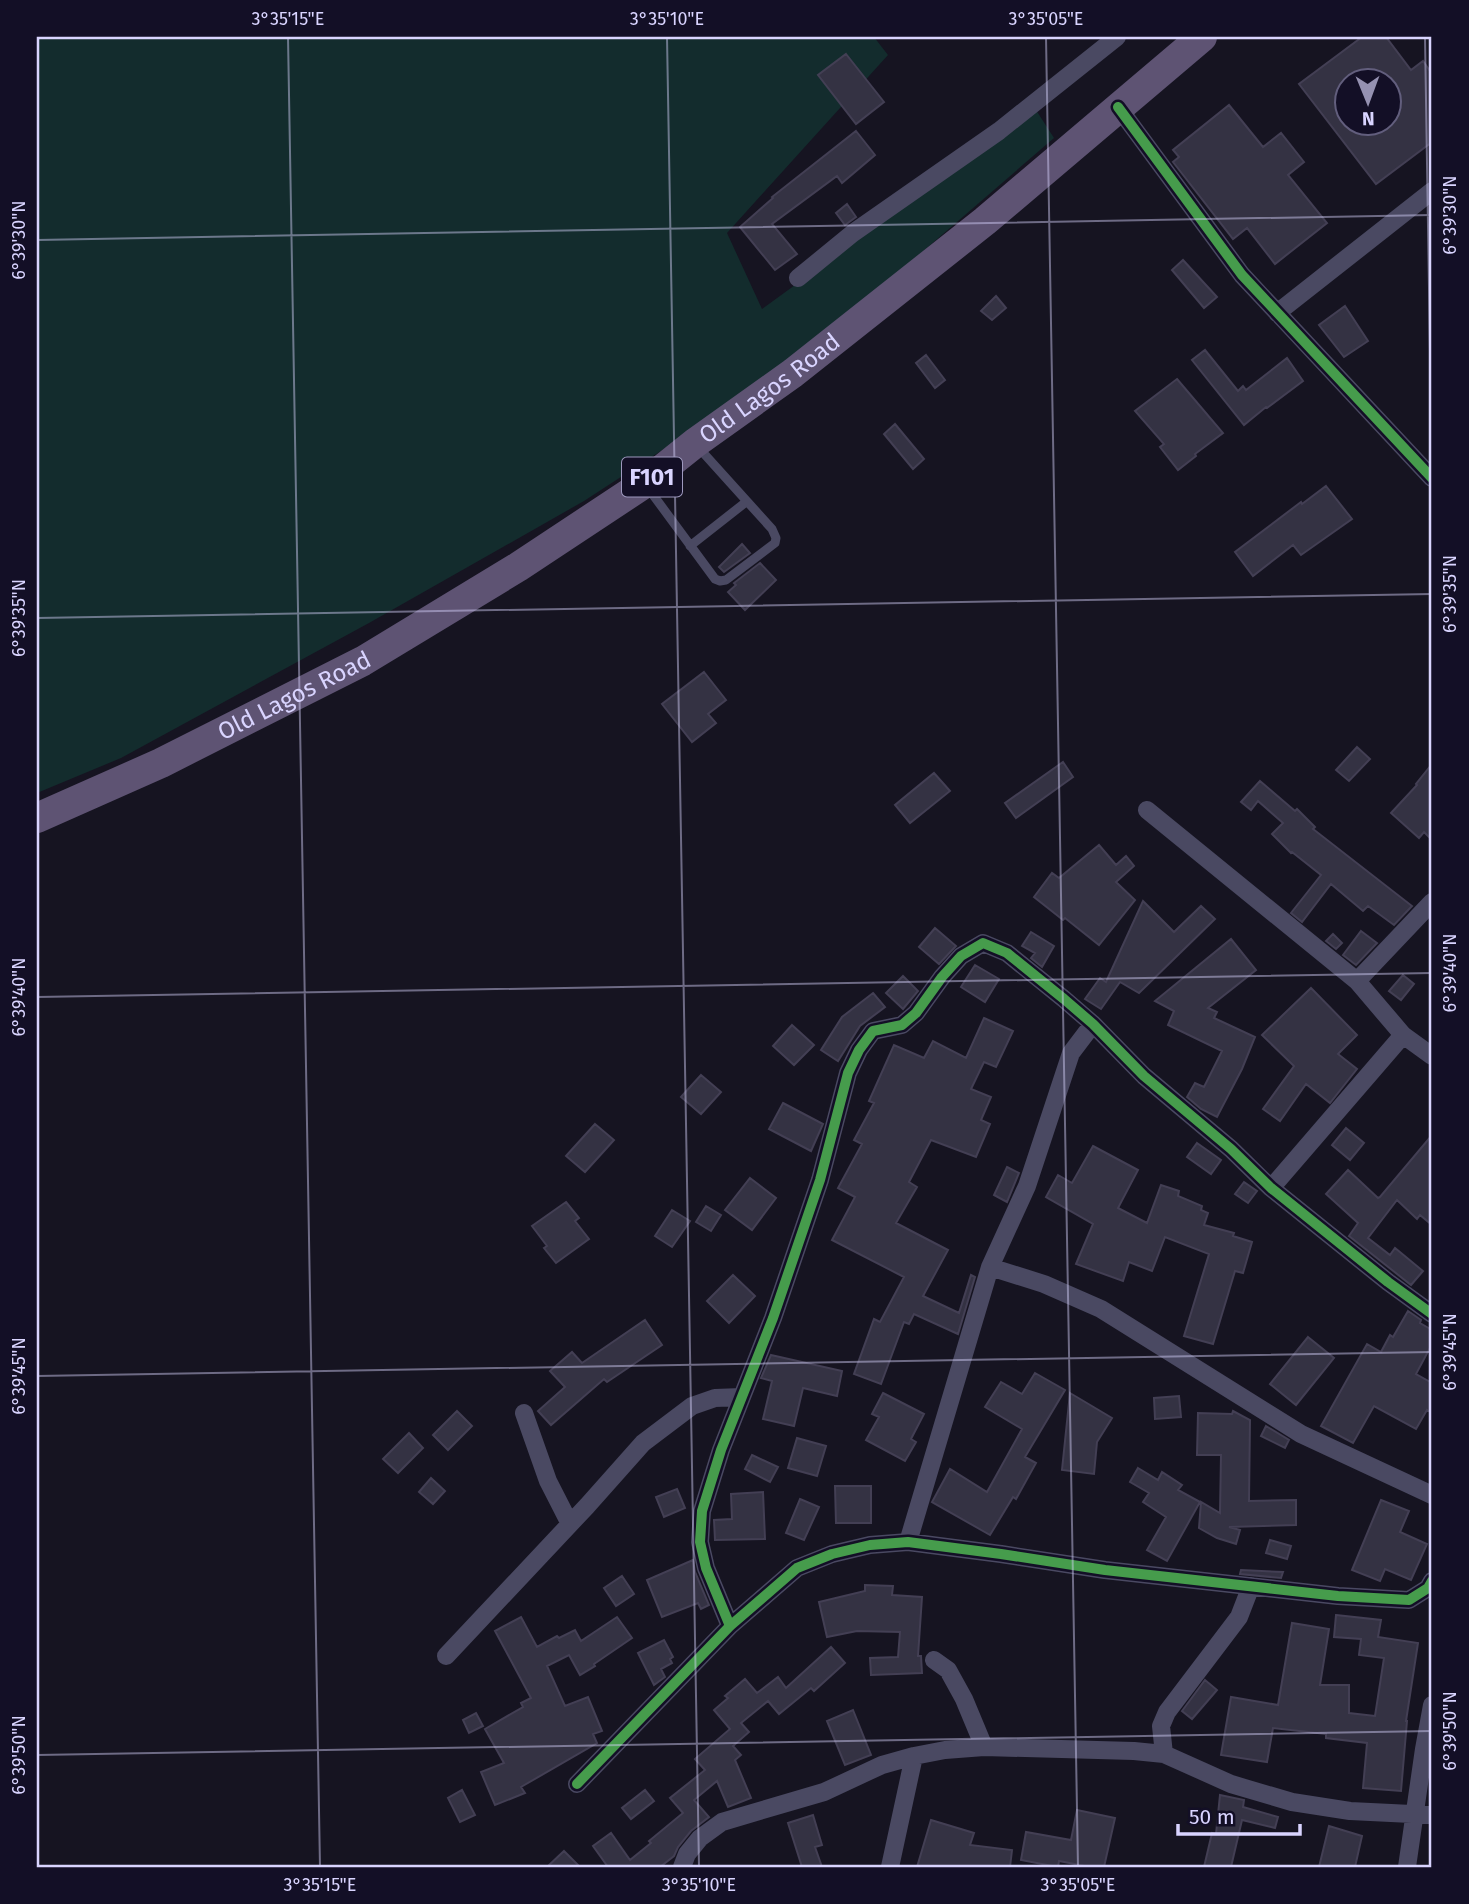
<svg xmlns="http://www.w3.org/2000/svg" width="1469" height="1904" font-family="'Fira Sans',sans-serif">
<rect width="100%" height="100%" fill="#161421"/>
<path fill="#132c2d" d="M37 37H874L888 55 727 233 762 309 1036 110 1054 138 788 368 584 501 369 623 121 758 37 793Z"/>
<path fill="#343243" stroke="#433f54" stroke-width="2" fill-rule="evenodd" d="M1362 37H1386L1411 70 1423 61 1432 74V142L1376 184 1299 84ZM1347 80H1389V122H1347Z
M846 54 884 102 856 124 818 75Z
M1229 105 1263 147 1281 133 1304 162 1288 175 1327 223 1275 264 1247 228 1233 239 1173 162 1179 157 1173 150Z
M856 131 875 155 842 183 837 176 772 224 797 254 775 270 740 227 773 198 772 197Z
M847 204 856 217 845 225 836 213Z
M1183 260 1217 297 1204 308 1172 270Z
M996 296 1006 308 992 320 981 311Z
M1345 306 1368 341 1344 357 1319 325Z
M1205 350 1238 391 1243 386 1246 390 1287 358 1303 381 1267 408 1266 407 1244 425 1192 360Z
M926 355 945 380 935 388 916 363Z
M1177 379 1223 433 1195 454 1196 456 1178 470 1160 447 1164 444 1135 411Z
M895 424 924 459 913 469 884 434Z
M1326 486 1352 519 1301 555 1293 545 1253 576 1235 552 1301 502 1302 504Z
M742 544 750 553 724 572 719 567Z
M760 563 776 580 745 610 728 592 736 585 734 583Z
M704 672 726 700 708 714 716 723 692 742 662 704Z
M1357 747 1370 759 1349 781 1336 770Z
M1063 762 1073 777 1016 818 1005 803Z
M1432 764V840L1424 832 1419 838 1391 813 1417 785 1416 784Z
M934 773 950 791 910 823 895 805Z
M1260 781 1295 811 1297 809 1315 827 1313 829 1412 906 1394 925 1368 906 1363 911 1331 884 1302 922 1291 913 1321 875 1292 852 1291 853 1272 834 1283 823 1258 801 1251 810 1241 802Z
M1099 845 1116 865 1126 856 1134 866 1116 882 1135 900 1099 945 1065 918 1063 920 1034 897 1052 873 1059 878Z
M1143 901 1174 932 1201 906 1215 919 1139 993 1120 982 1101 1009 1085 999 1100 978 1106 982Z
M935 928 956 946 939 964 919 947Z
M1361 931 1377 943 1356 965 1343 955Z
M1031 932 1054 946 1042 967 1031 958 1035 953 1022 946Z
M1333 934 1342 943 1336 949 1326 941Z
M1231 939 1256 970 1208 1008 1217 1012 1214 1018 1255 1037 1242 1069 1217 1117 1201 1109 1187 1097 1195 1083 1204 1087 1222 1051 1168 1025 1174 1011 1155 1001Z
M975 965 999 979 985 1002 961 987Z
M1403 975 1414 984 1401 1000 1389 991Z
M903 976 918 991 903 1009 886 993Z
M1311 988 1357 1035 1338 1054 1357 1069 1330 1103 1306 1084 1280 1121 1263 1109 1294 1066 1262 1035Z
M873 993 885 1007 860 1026 838 1061 821 1050 842 1017Z
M984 1018 1013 1031 996 1067 984 1062 971 1089 991 1097 981 1120 990 1124 976 1157 931 1140 909 1182 917 1187 896 1223 948 1250 923 1296 959 1313 971 1275 975 1277 958 1334 914 1314 909 1324 904 1322 881 1384 854 1374 874 1319 880 1322 904 1277 832 1240 855 1197 838 1188 862 1144 854 1140 874 1103 869 1101 894 1045 924 1058 933 1041 966 1058Z
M792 1025 814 1045 794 1065 773 1046Z
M701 1075 721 1092 701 1114 681 1097Z
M783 1103 823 1124 811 1151 769 1129Z
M595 1124 614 1140 585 1172 566 1156Z
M1346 1128 1364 1143 1350 1160 1332 1145Z
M1432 1135V1225L1420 1215 1417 1219 1397 1200 1368 1238 1390 1255 1395 1248 1423 1271 1411 1285 1349 1236 1358 1223 1326 1194 1348 1170 1378 1198 1380 1197Z
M1197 1143 1221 1160 1211 1174 1187 1157Z
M1093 1146 1138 1170 1118 1208 1147 1223 1161 1185 1179 1191 1178 1196 1202 1206 1201 1210 1208 1213 1204 1225 1234 1233 1233 1236 1252 1242 1243 1273 1235 1271 1213 1344 1184 1336 1209 1254 1165 1237 1152 1271 1129 1262 1123 1281 1076 1264 1093 1224 1046 1197 1058 1175 1072 1183Z
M1007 1167 1019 1173 1007 1202 994 1195Z
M750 1178 776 1198 752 1230 725 1210Z
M1244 1182 1257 1191 1248 1203 1235 1194Z
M566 1202 579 1218 575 1221 589 1239 556 1263 544 1248 547 1246 532 1226Z
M706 1206 721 1215 711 1231 696 1222Z
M672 1210 690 1221 672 1247 655 1236Z
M733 1275 755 1296 729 1323 707 1301Z
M1408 1311 1421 1320 1420 1323 1432 1330V1344L1416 1374 1432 1383V1413L1427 1410 1416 1429 1374 1406 1353 1443 1321 1426 1367 1344 1381 1352 1390 1335 1393 1337Z
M645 1320 662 1345 607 1382 604 1379 551 1425 538 1411 565 1387 550 1371 572 1352 582 1363Z
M1308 1337 1334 1358 1296 1405 1270 1384Z
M771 1355 842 1371 837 1396 803 1388 794 1426 763 1419 772 1381 761 1378Z
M1035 1373 1065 1390 1025 1457 1036 1463 1016 1499 1013 1497 990 1535 932 1502 950 1469 987 1492 1022 1429 985 1407 1001 1382 1022 1394Z
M883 1393 924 1414 911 1439 916 1442 905 1461 866 1440 879 1417 872 1414Z
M1070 1393 1112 1418 1097 1442 1094 1474 1062 1470Z
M1179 1396 1181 1417 1155 1419 1154 1398Z
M457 1411 472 1426 448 1450 433 1435Z
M1233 1411 1250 1420 1249 1501 1296 1500V1525L1229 1527 1240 1530 1236 1544 1217 1538 1199 1528 1201 1502 1220 1513 1221 1455H1197L1198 1413 1232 1414Z
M1266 1426 1289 1440 1285 1448 1261 1436Z
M409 1433 423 1448 398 1473 383 1459Z
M797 1438 826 1446 817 1476 788 1468Z
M752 1455 778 1467 770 1482 745 1469Z
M1138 1468 1158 1480 1162 1472 1182 1485 1178 1490 1200 1502 1167 1561 1147 1550 1166 1517 1143 1502 1149 1493 1130 1482Z
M431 1478 445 1491 433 1504 419 1492Z
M835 1486H871V1523H836Z
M677 1489 685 1508 664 1517 656 1497Z
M763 1492 765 1539 715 1540 714 1520 732 1519 731 1494Z
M800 1499 819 1507 804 1540 786 1533Z
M1381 1500 1409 1511 1400 1532 1427 1544 1411 1580 1385 1569 1380 1581 1352 1570Z
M1270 1540 1291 1546 1287 1559 1266 1553Z
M693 1560 695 1572 709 1605 701 1609 698 1603 662 1617 647 1580Z
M1241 1570 1283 1572 1281 1578 1240 1574Z
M622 1576 634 1594 616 1606 604 1588Z
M865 1585 893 1586 892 1595 922 1597 918 1656H921L922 1673 871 1675 870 1658 898 1657 900 1632 857 1631 827 1637 819 1602 865 1591Z
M1336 1615 1381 1620 1378 1637 1418 1643 1406 1721H1407L1401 1791 1363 1788 1367 1743 1326 1738V1734L1273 1728 1267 1762 1221 1755 1231 1697 1278 1705 1292 1623 1329 1629 1320 1685H1349V1713L1375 1716 1384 1658 1359 1655 1361 1639 1334 1637Z
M521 1617 537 1647 557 1636 559 1638 575 1630 581 1641 617 1617 632 1638 594 1664 595 1666 580 1675 569 1655 547 1666 565 1706 588 1697 602 1731 593 1734 597 1743 521 1787 525 1793 495 1805 481 1772 504 1763 485 1729 523 1707 521 1703 531 1698 495 1631Z
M664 1640 673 1657 670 1659 672 1663 661 1669 665 1677 654 1685 638 1653Z
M831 1647 845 1663 814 1691 811 1688 779 1714 768 1701 741 1723 749 1732 733 1746 741 1755 735 1760 751 1798 728 1807 717 1781 694 1800 709 1817 691 1831 678 1847 674 1856 660 1867H608L593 1846 611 1833 630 1860 651 1843 649 1841 683 1813 670 1798 705 1770 695 1759 730 1729 714 1710 728 1698 725 1696 745 1679 757 1693 778 1677 786 1688Z
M1205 1680 1217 1690 1192 1719 1182 1711Z
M853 1710 871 1755 845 1765 827 1721Z
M476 1713 483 1726 469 1733 463 1720Z
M462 1790 475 1815 460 1822 448 1798Z
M645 1790 654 1801 631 1819 622 1808Z
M1220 1795 1244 1800 1243 1807 1278 1817 1275 1828 1242 1820 1231 1867H1204L1212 1833 1216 1834Z
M1077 1810 1115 1818 1104 1867H1090L1059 1861 1058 1867 1021 1860 1026 1832 1071 1840Z
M813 1815 822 1845 815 1847 822 1867H802L788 1823Z
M931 1820 974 1833 970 1845 1012 1850 1010 1867H917Z
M1329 1826 1362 1836 1355 1867H1319Z
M564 1851 580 1867H547Z"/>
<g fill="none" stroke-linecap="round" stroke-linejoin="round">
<path stroke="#4a4962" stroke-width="9" d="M648 488 715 579 720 581 726 580 775 543 776 538 772 529 698 447
M690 546 746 502"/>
<path stroke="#4a4962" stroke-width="18" d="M1118 107 1242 275 1432 478
M798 278 853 233 999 131 1117 37
M1277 313 1432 191
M1147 810 1357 981 1403 1035 1432 1056
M1357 981 1432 902
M1271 1188 1403 1035
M990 1267 1044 1284 1101 1309 1301 1434 1432 1495
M524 1413 548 1481 570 1524
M908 1542 990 1267 1027 1186 1071 1053 1093 1024
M730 1626 706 1568 700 1542 702 1511 721 1450 773 1318 820 1180 848 1073 859 1050 873 1031 902 1025 916 1013 942 977 961 956 983 943 1007 953 1064 999 1093 1024 1144 1076 1231 1149 1271 1188 1388 1282 1432 1314
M446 1656 587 1506 643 1443 692 1406 715 1398 742 1397
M934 1660 948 1670 964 1699 984 1747
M1164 1754 1161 1726 1167 1712 1239 1617 1251 1586
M577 1784 730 1626 797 1568 832 1554 870 1545 908 1542 1001 1554 1105 1570 1338 1596 1409 1600 1428 1588 1432 1581
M682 1867 687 1854 700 1838 722 1822 824 1792 882 1765 914 1756 945 1750 984 1747 1134 1751 1164 1754 1231 1784 1292 1802 1350 1811 1432 1815
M890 1867 914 1756
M1407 1867 1424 1749 1432 1705"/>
<path stroke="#5e5373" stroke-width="30" id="s1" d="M37 818 161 763 363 661 518 567 645 483 695 443 793 373 985 221 1202 37"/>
<defs>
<path id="cycleway" d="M1118 107 1242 275 1432 478
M730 1626 706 1568 700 1542 702 1511 721 1450 773 1318 820 1180 848 1073 859 1050 873 1031 902 1025 916 1013 942 977 961 956 983 943 1007 953 1064 999 1093 1024 1144 1076 1231 1149 1271 1188 1388 1282 1432 1314
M577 1784 730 1626 797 1568 832 1554 870 1545 908 1542 1001 1554 1105 1570 1338 1596 1409 1600 1428 1588 1432 1581"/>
</defs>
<use href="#cycleway" stroke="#130f26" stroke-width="15"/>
<use href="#cycleway" stroke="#469c4c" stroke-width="10"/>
</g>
<path fill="none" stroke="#d9d4ff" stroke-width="2" stroke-opacity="0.45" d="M288 37 320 1867M667 37 699 1867M1046 37 1078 1867M1425 37 1432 477M37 240 1432 215M37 618 1432 594M37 997 1432 973M37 1376 1432 1352M37 1755 1432 1731"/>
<g text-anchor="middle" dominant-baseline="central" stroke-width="5" stroke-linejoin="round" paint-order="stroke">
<rect fill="#130f26" stroke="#9e99be" stroke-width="2" x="622" y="457.5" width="60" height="39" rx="5"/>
<g font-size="23" font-weight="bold" fill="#d9d4ff">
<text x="652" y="477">F101</text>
</g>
<g font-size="24" fill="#d9d4ff" stroke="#130f26">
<text stroke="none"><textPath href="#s1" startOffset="852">Old Lagos Road</textPath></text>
<text stroke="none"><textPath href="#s1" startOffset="285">Old Lagos Road</textPath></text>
</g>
</g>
<rect width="1469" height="1904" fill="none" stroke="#130f26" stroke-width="77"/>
<g transform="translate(1368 102) rotate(179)"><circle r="33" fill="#130f26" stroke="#625e7d" stroke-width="2"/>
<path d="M0-5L12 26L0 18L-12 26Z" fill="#9591b1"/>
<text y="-10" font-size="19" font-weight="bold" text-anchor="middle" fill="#d9d4ff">N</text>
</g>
<path d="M1178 1824v10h122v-10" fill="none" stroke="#d9d4ff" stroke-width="3.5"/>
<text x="1189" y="1824" font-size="21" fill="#d9d4ff" stroke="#130f26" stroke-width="5" paint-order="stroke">50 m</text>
<rect x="38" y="38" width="1392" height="1828" fill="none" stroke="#d9d4ff" stroke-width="2.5"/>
<g font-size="18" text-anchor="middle" fill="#d9d4ff">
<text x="288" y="25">3°35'15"E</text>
<text x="667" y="25">3°35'10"E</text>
<text x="1046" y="25">3°35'05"E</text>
<text transform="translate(1450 215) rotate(-90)" y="6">6°39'30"N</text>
<text transform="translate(19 240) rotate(-90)" y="6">6°39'30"N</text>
<text transform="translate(1450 594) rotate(-90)" y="6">6°39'35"N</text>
<text transform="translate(19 618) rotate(-90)" y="6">6°39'35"N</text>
<text transform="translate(1450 973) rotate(-90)" y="6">6°39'40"N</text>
<text transform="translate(19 997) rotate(-90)" y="6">6°39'40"N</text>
<text transform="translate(1450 1352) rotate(-90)" y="6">6°39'45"N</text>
<text transform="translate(19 1376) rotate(-90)" y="6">6°39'45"N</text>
<text transform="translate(1450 1731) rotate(-90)" y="6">6°39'50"N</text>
<text transform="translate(19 1755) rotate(-90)" y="6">6°39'50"N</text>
<text x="320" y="1891">3°35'15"E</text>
<text x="699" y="1891">3°35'10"E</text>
<text x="1078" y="1891">3°35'05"E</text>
</g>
</svg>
